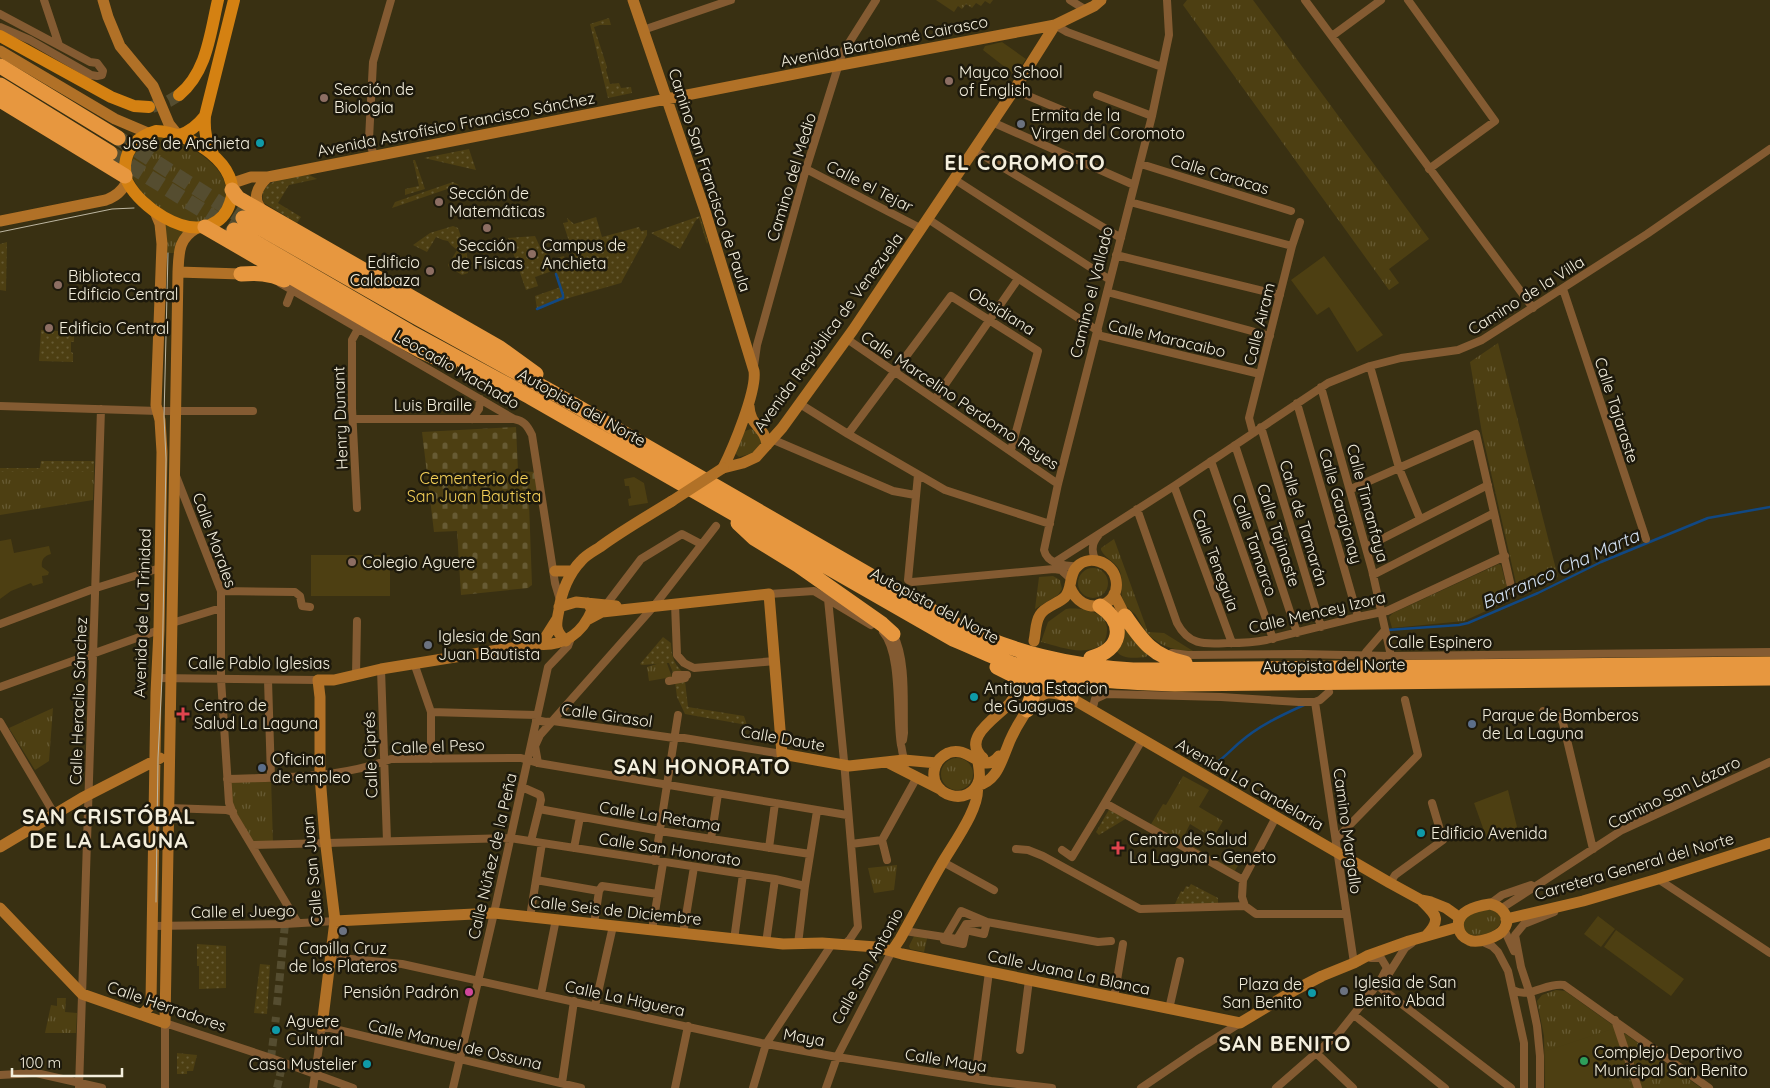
<svg xmlns="http://www.w3.org/2000/svg" width="1770" height="1088" font-family="Quicksand,sans-serif">
<defs>
<pattern id="grass-tufts" width="24" height="20" patternUnits="userSpaceOnUse" patternTransform="scale(1.25)"><rect width="24" height="20" fill="#4d3f12"/><path d="M3 7l-1-3M5 7V3M7 7l1-3M15 17l-1-3M17 17v-4M19 17l1-3" fill="none" stroke="#675b34"/></pattern>
<pattern id="cemetery-stones" width="16" height="16" patternUnits="userSpaceOnUse" patternTransform="scale(1.25)"><rect width="16" height="16" fill="#4d3f12"/><path d="M2 7V4a2 2 0 0 1 4 0v3zM10 15v-3a2 2 0 0 1 4 0v3z" fill="#675b34"/></pattern>
<pattern id="garden-dots" width="8" height="8" patternUnits="userSpaceOnUse" patternTransform="scale(1.25)"><rect width="8" height="8" fill="#4d3f12"/><path d="M2 2h.1M6 6h.1" fill="none" stroke="#675b34" stroke-width="1.8" stroke-linecap="round"/></pattern>
</defs>
<rect width="100%" height="100%" fill="#393012"/>
<path fill="url(#grass-tufts)" d="M936 0H993L990 4 985 1 981 6 976 3 972 8 966 4 962 9 958 6 954 12Z
M1187 0H1253L1429 239 1389 269 1399 283 1389 290 1183 5Z
M164 137C190 144 242 173 221 206 216 214 210 219 201 221 177 226 134 194 131 171 130 165 132 157 135 152 141 142 153 138 164 137Z
M162 222 185 231 175 253H165Z
M1498 343 1558 577 1518 592 1482 433 1470 362Z
M751 429 757 430 762 443 753 453 739 457 735 453 745 431Z
M40 471 94 472 93 500 0 515V472Z
M1114 539 1148 632 1164 633 1193 651C1175 651 1157 646 1145 630 1141 625 1139 619 1135 614 1130 610 1125 606 1123 600 1119 590 1124 579 1119 569 1114 561 1105 558 1101 550V548Z
M1499 564 1501 565 1510 600 1464 621 1392 628 1389 617 1393 613Z
M1078 583a15 15 0 1 1 30 0a15 15 0 1 1-30 0Z
M1053 576 1060 580 1062 589 1058 595 1035 609 1039 577Z
M1066 609C1080 607 1106 611 1107 628 1107 635 1106 639 1103 644 1083 657 1062 647 1041 642L1048 622Z
M1123 626 1148 654 1146 657C1136 658 1121 660 1116 650Z
M666 661 672 677 649 681 647 667Z
M53 708 49 761 35 770 9 728Z
M941 774a16 16 0 1 1 32 0a16 16 0 1 1-32 0Z
M1183 776 1209 790 1199 807 1223 821 1213 838 1190 824 1182 840 1226 865 1230 859 1239 864 1234 872 1150 826 1163 804 1166 805Z
M271 777 273 843 252 845 234 816 227 779Z
M897 865 894 890 874 893 868 868Z
M1487 908C1519 917 1490 941 1467 934 1456 915 1473 913 1487 908Z
M916 932 928 934 924 952 910 949 909 946Z
M1556 990 1565 991 1701 1088H1545L1544 1036 1537 1001 1542 995Z
M57 998H66L65 1012 77 1013 76 1033H45L51 1005 57 1006Z"/>
<path fill="url(#cemetery-stones)" d="M516 427 518 471 535 472 539 501 529 502 532 585 528 588 461 595 457 531 434 532 422 432Z"/>
<path fill="url(#garden-dots)" d="M609 18 611 25H600L594 27 607 67 606 70 610 84 619 83 621 88 631 87 632 93 608 98 590 24Z
M469 149 476 170 424 158Z
M413 160H415L425 189 405 195V189L419 186Z
M309 175 317 179 289 185 278 203 301 217 297 223 264 203C255 178 294 177 309 175Z
M453 182 459 185 392 208 395 202Z
M700 216 708 242 707 244 699 218 696 220 680 249 651 233Z
M596 217 602 237 639 227 641 231 647 230V235L621 283 572 297 537 309 535 296 561 287 555 270 535 277 538 286 526 290 508 238 535 236 540 247 543 246 548 256 552 259 564 256 567 264 576 261 573 253 578 251 575 242 570 244 563 223 568 222 567 218 574 224Z
M453 226 458 228 467 254 468 273 462 275 449 267 448 265 457 250 451 245 448 241 443 240 436 237 427 252 413 245 430 233Z
M7 242 6 291 0 290V244Z
M41 330 74 332V342H71V352L73 353V362L39 361Z
M41 461H94V472H0V468H40Z
M663 637 671 643C672 658 674 666 687 675H674L669 663 642 665 640 664Z
M685 681 688 707 744 716 747 725 685 714 677 697 675 682Z
M1110 808 1127 818 1099 835 1096 832Z
M1191 884 1218 898V904L1174 906 1181 891 1183 892 1186 886 1189 887Z
M197 944 226 946V988L199 989V966H197Z
M260 964 270 965 267 1014 254 1013Z
M177 1053 197 1055 193 1071H187V1074H177Z"/>
<path fill="#4d3f12" d="M1002 42 1026 59 1015 75 983 50 985 46Z
M1324 256 1383 335 1357 352 1329 307 1317 315 1291 280Z
M634 477 644 483 648 503 629 506 628 499 631 498 629 486H625L624 479Z
M11 539 14 553 49 546 51 554C44 556 41 560 42 567L49 572 48 575 42 576 43 583 33 586 31 583 11 591 0 599V541Z
M311 555H390V596H311Z
M1508 790 1518 831 1488 842 1474 803Z
M1598 916 1615 929 1601 947 1584 934Z
M1616 930 1684 979 1671 996 1604 947Z
M1612 1029 1632 1088H1545L1546 1051Z"/>
<g fill="none" stroke-linecap="round" stroke-linejoin="round">
<path stroke="#114883" stroke-width="2.5" d="M537 309 563 298V295L556 274
M1387 630 1459 625 1468 623 1538 593 1601 562 1708 518 1770 507
M1216 763C1225 757 1231 750 1239 743 1258 726 1282 715 1304 705"/>
<path stroke="#554d30" stroke-width="8" stroke-dasharray="8 4" stroke-linecap="butt" d="M277 1005 285 924
M271 1058 276 1017
M277 1088 283 1062"/>
<path stroke="#554d30" stroke-width="12" stroke-dasharray="12 6" stroke-linecap="butt" d="M152 107 169 101 179 95"/>
<path stroke="#554d30" stroke-width="15" stroke-dasharray="15 8" stroke-linecap="butt" d="M118 138 243 218
M110 153 234 230"/>
<path stroke="#845b32" stroke-width="8" d="M44 0 59 45
M1070 0 1086 10
M1305 0 1533 308
M1408 0 1495 121 1429 169
M0 14 90 62 97 63 103 71 102 75 97 76 91 75 30 40 0 27
M1055 25 1067 32 1162 67
M643 30 731 0
M1332 36 1381 0
M1014 90 1069 113
M1097 95 1152 116
M992 122 1134 185
M974 150 1121 238
M374 156 369 139 373 62 391 0
M1141 164 1291 211
M806 169 922 229
M954 179 1110 280
M1130 202 1292 246
M928 219 1098 331
M1116 255 1280 295
M280 283 514 419C524 421 527 425 532 435L555 583 560 600
M1563 289 1646 539
M1107 292 1270 336
M287 303 292 290
M1097 335 1260 374
M847 339 1058 484
M754 366 757 345 806 169 842 54 876 0
M1370 366 1399 468 1420 519
M1321 387 1372 570 1391 656
M935 399 1018 279
M1297 403 1358 617
M800 404 848 434 945 490 1050 524
M0 406 158 411H253
M353 419H514
M472 419 479 409 480 399
M1261 427 1321 627
M1253 433 1249 418 1292 246 1300 222
M848 434 951 296 1038 351 1011 450
M769 438 893 491 915 495
M1235 445 1297 633
M1211 461 1273 639
M918 475 908 580 912 582 1054 569 1061 570 1071 579
M176 476 221 591V679L229 803 234 816 298 923
M1174 486 1232 643
M1351 489 1476 434 1512 591
M357 508 352 408V340L358 329
M1137 509 1177 623C1189 646 1205 644 1227 643 1240 643 1253 643 1266 640L1358 617 1387 611 1505 556
M1366 547 1488 485
M1096 560C1091 552 1092 543 1098 536
M1055 562 1174 486 1328 383 1370 366 1401 358 1458 350 1482 340 1647 234 1770 149
M1079 566C1066 567 1047 564 1044 550L1058 484 1152 116 1169 35 1167 0
M1373 575 1494 513
M221 591 295 592 300 596 302 606 310 607
M769 594 814 591 871 625
M828 599 844 761 858 927 850 939 844 945
M675 604 677 655 684 663 694 668 775 661
M606 605 641 559 682 534 701 544
M172 623 221 608
M0 624 96 588 160 568
M883 632C902 654 896 716 901 745 903 752 902 757 906 764
M893 634C907 660 903 703 904 733L903 740
M1366 652 1385 630
M1172 653 1188 655 1300 654 1391 656 1770 652
M414 663 431 712V759
M381 669 387 841
M356 675 357 621
M157 678 318 680
M268 680 271 777
M669 681 685 678V676L676 677V675H687
M0 687 159 630
M1315 702 1354 963 1358 962
M1092 711 1095 699 1106 694 1221 697 1299 702H1315L1320 700 1329 692
M1543 711 1560 717 1563 723 1593 849
M431 712 537 715
M536 720 546 722 553 721 674 738H684L782 754
M0 722 52 810
M538 763 535 746 540 735 654 606 716 526
M227 779C282 777 339 779 391 759L521 758 538 763 847 815
M522 787 540 795 541 800 539 809 660 831 810 854
M1105 803 1243 880
M169 808 226 810 233 812
M711 839 718 794
M1336 839 1418 755 1405 700
M531 841 539 809
M851 844 882 840
M252 845 510 838 775 879 805 886
M574 848 580 817
M769 848 775 803
M1016 849 1028 850 1043 856 1140 909 1245 906 1256 914H1346
M1062 850 1072 857 1100 811 1142 740
M887 860 882 840 917 777 915 775
M655 861 678 715
M943 862 994 890
M1658 879 1770 953
M536 880 599 891 602 886 658 894
M1390 883 1395 875 1443 840 1432 803
M1490 904 1502 895 1531 885
M1245 906 1242 897 1243 880 1276 817
M1502 908 1622 830 1770 762
M961 911 987 922 984 934 966 930 963 944 944 940Z
M530 917 542 843
M594 924 599 891
M152 926 285 924 335 921
M1504 929 1514 951
M652 930 663 863
M905 931 957 939 966 924 987 922 1098 942 1111 941
M683 934 694 867
M734 940 743 874
M1481 941 1492 946 1498 952 1508 971 1524 1043V1088
M766 943 775 879
M798 944 805 886 817 811
M331 957 402 964 761 1043 837 1057 991 1081 1052 1088
M1371 958H1381L1387 968 1380 981
M1377 985 1511 1088
M1513 990C1530 999 1546 982 1564 985L1709 1088
M541 994 556 919
M1114 998 1123 944
M595 1006 613 926
M1169 1009 1180 961
M1354 1015 1445 1088
M1615 1020 1638 1088
M1020 1050 1029 980
M1315 1052 1353 1088
M0 1075 36 1073 102 1088
M975 1078 989 972
M562 1083 574 1001
M79 1088 101 409
M165 1088V1023L271 1058 353 1088
M313 1088 322 1026 581 1088
M453 1088 494 913 548 667 568 646 571 638
M675 1088 688 1026
M753 1088 766 1044 832 944
M826 1088 837 1057 892 951
M1141 1088 1197 1050 1240 1023
M1276 1088 1339 1033 1377 985 1388 975 1405 948 1412 943
M1540 1088V1056L1537 1026 1531 997 1521 967 1515 935 1524 924 1554 912"/>
<path stroke="#b17127" stroke-width="11" d="M103 0 108 17 120 46 153 86 169 124 177 134
M633 0 705 211 754 371C757 391 733 448 723 468
M0 51 115 119 148 133
M232 190 236 182 251 177H268L830 67 1055 25 1094 6 1101 0
M263 211C251 199 257 187 268 177
M0 221 106 200C116 196 121 192 127 182
M178 272 241 274
M749 406C750 427 765 426 767 445
M723 468 743 463 756 457 782 428 853 330 1014 90 1055 25
M555 571H573
M1114 594 1125 616
M559 607 576 602 616 606
M587 620 602 612 769 594 782 754 849 766 904 760 937 763
M566 641C554 631 556 624 559 610 561 593 569 573 581 561 586 555 594 551 600 547 623 530 648 516 672 501
M1034 641C1036 632 1035 623 1040 615 1045 606 1058 604 1065 597 1072 589 1069 578 1075 569 1087 553 1113 561 1116 580 1121 608 1082 618 1070 587
M536 644 545 638 557 619
M977 753C977 762 981 771 979 780 971 809 926 796 935 767 937 761 942 756 948 753 970 744 982 777 999 756
M983 758C960 738 998 717 1010 703 1015 697 1019 689 1022 682
M887 762 940 789
M977 786C996 781 1000 765 1007 748 1012 734 1032 695 1048 693 1055 692 1064 696 1071 698L1390 883 1421 900 1431 902 1446 908 1460 918
M0 847 82 798 160 758
M1422 901C1436 915 1442 919 1426 936
M1490 904C1501 906 1512 917 1504 929 1499 937 1477 944 1469 940 1464 938 1460 934 1459 929 1454 911 1477 906 1490 904Z
M0 908 82 994 165 1023 178 272C179 252 178 239 197 228
M1506 919 1583 901 1658 879 1770 843
M335 921 494 913 783 944 822 943 876 947 902 954 1240 1023 1295 990 1322 976 1354 963 1367 956 1409 941 1458 927
M892 951 900 939C914 914 927 889 941 865 951 847 982 806 977 786
M142 1015 149 1007 151 1002 156 693 159 630 162 452 160 420 156 405 162 244 160 224 155 212
M322 1026 335 921 325 838 320 776V697L318 680H334L381 669 536 644C563 647 582 634 592 610L588 603"/>
<path stroke="#d48112" stroke-width="12" d="M0 36 111 97 134 106 149 107
M179 95C207 72 210 34 218 0
M156 131C189 132 244 165 230 203 227 213 220 221 210 225 183 236 141 207 128 183 125 178 125 171 125 165 127 146 139 136 156 131Z
M180 135C191 131 198 125 205 116
M213 154C206 141 204 131 205 116L234 0"/>
<path stroke="#e7973f" stroke-width="15" d="M0 66 118 138
M0 85 110 153
M0 100 125 176
M232 190 238 198 500 348 536 374
M243 218 416 317 552 392 956 625C1014 653 1069 666 1133 670L1770 664
M205 227 388 333 421 351 450 364
M234 230 410 332 530 397 953 639C973 647 992 657 1013 664 1066 680 1120 682 1175 684L1770 678
M241 274C257 273 269 273 284 280
M738 523 754 538 798 565 882 624 893 634
M1125 616C1142 641 1153 657 1185 663
M1091 658C1121 650 1127 624 1100 606
M997 667 1031 684 1033 694 1027 710
M1023 676 1058 690 1071 698"/>
<path stroke="#bdb6a1" stroke-width="1" d="M0 232 112 209 134 208
M156 902 158 758 162 678 166 459 164 417 168 253"/>
<path stroke="#b17127" stroke-width="11" d="M672 501 723 468"/>
</g>
<g fill="#8d6e63" stroke="#1d190c" stroke-width="2">
<circle cx="949" cy="81" r="5"/>
<circle cx="324" cy="98" r="5"/>
<circle cx="439" cy="202" r="5"/>
<circle cx="487" cy="228" r="5"/>
<circle cx="532" cy="254" r="5"/>
<circle cx="430" cy="271" r="5"/>
<circle cx="58" cy="285" r="5"/>
<circle cx="49" cy="328" r="5"/>
<circle cx="352" cy="562" r="5"/>
</g>
<g fill="#6b7280" stroke="#1d190c" stroke-width="2">
<circle cx="1021" cy="124" r="5"/>
<circle cx="428" cy="645" r="5"/>
<circle cx="343" cy="931" r="5"/>
<circle cx="1344" cy="991" r="5"/>
</g>
<g fill="#0f9aa8" stroke="#1d190c" stroke-width="2">
<circle cx="260" cy="143" r="5"/>
<circle cx="974" cy="697" r="5"/>
<circle cx="1421" cy="833" r="5"/>
<circle cx="1312" cy="993" r="5"/>
<circle cx="276" cy="1030" r="5"/>
<circle cx="367" cy="1064" r="5"/>
</g>
<g fill="#e0444e" stroke="#1d190c" stroke-width="2">
<path d="M180.5 706.5h5v5h5v5h-5v5h-5v-5h-5v-5h5z"/>
<path d="M1115.5 840.5h5v5h5v5h-5v5h-5v-5h-5v-5h5z"/>
</g>
<g fill="#5c6f8a" stroke="#1d190c" stroke-width="2">
<circle cx="1472" cy="724" r="5"/>
<circle cx="262" cy="768" r="5"/>
</g>
<circle fill="#d1479c" stroke="#1d190c" stroke-width="2" cx="469" cy="992" r="5"/>
<circle fill="#2e9e5b" stroke="#1d190c" stroke-width="2" cx="1584" cy="1061" r="5"/>
<g text-anchor="middle" dominant-baseline="central" stroke-width="5" stroke-linejoin="round" paint-order="stroke">
<g font-size="16" fill="#f4efdd" stroke="#1d190c">
<text transform="translate(884 41) rotate(-11)">Avenida Bartolomé Cairasco</text>
<text transform="translate(456 124) rotate(-11)">Avenida Astrofísico Francisco Sánchez</text>
<text transform="translate(1220 174) rotate(17)">Calle Caracas</text>
<text transform="translate(791 177) rotate(-73)">Camino del Medio</text>
<text transform="translate(710 180) rotate(72)">Camino San Francisco de Paula</text>
<text transform="translate(870 186) rotate(27)">Calle el Tejar</text>
<text transform="translate(1091 292) rotate(-76)">Camino el Vallado</text>
<text transform="translate(1526 295) rotate(-32)">Camino de la Villa</text>
<text transform="translate(1002 311) rotate(32)">Obsidiana</text>
<text transform="translate(1259 324) rotate(-76)">Calle Airam</text>
<text transform="translate(828 332) rotate(-54)">Avenida República de Venezuela</text>
<text transform="translate(1167 338) rotate(13)">Calle Maracaibo</text>
<text transform="translate(457 369) rotate(30)">Leocadio Machado</text>
<text transform="translate(960 400) rotate(34)">Calle Marcelino Perdomo Reyes</text>
<text x="433" y="405">Luis Braille</text>
<text transform="translate(582 407) rotate(29)">Autopista del Norte</text>
<text transform="translate(1617 410) rotate(72)">Calle Tajaraste</text>
<text transform="translate(340 418) rotate(-92)">Henry Dunant</text>
<text transform="translate(1368 503) rotate(75)">Calle Timanfaya</text>
<text transform="translate(1341 506) rotate(74)">Calle Garajonay</text>
<text transform="translate(1304 523) rotate(73)">Calle de Tamarán</text>
<text transform="translate(1279 535) rotate(72)">Calle Tajinaste</text>
<text transform="translate(215 540) rotate(70)">Calle Morales</text>
<text transform="translate(1255 545) rotate(71)">Calle Tamarco</text>
<text transform="translate(1216 560) rotate(70)">Calle Teneguia</text>
<text transform="translate(935 605) rotate(28)">Autopista del Norte</text>
<text transform="translate(1317 612) rotate(-13)">Calle Mencey Izora</text>
<text transform="translate(142 613) rotate(-88)">Avenida de La Trinidad</text>
<text x="1440" y="642">Calle Espinero</text>
<text x="259" y="663">Calle Pablo Iglesias</text>
<text transform="translate(1334 665) rotate(-1)">Autopista del Norte</text>
<text transform="translate(78 701) rotate(-88)">Calle Heraclio Sánchez</text>
<text transform="translate(607 715) rotate(8)">Calle Girasol</text>
<text transform="translate(783 738) rotate(10)">Calle Daute</text>
<text transform="translate(438 746) rotate(-2)">Calle el Peso</text>
<text transform="translate(370 755) rotate(-92)">Calle Ciprés</text>
<text transform="translate(1250 784) rotate(30)">Avenida La Candelaria</text>
<text transform="translate(1674 792) rotate(-26)">Camino San Lázaro</text>
<text transform="translate(660 816) rotate(9)">Calle La Retama</text>
<text transform="translate(1348 831) rotate(82)">Camino Margallo</text>
<text transform="translate(670 849) rotate(9)">Calle San Honorato</text>
<text transform="translate(492 856) rotate(-77)">Calle Núñez de la Peña</text>
<text transform="translate(1634 866) rotate(-16)">Carretera General del Norte</text>
<text transform="translate(312 871) rotate(-95)">Calle San Juan</text>
<text transform="translate(616 910) rotate(6)">Calle Seis de Diciembre</text>
<text transform="translate(243 911) rotate(-1)">Calle el Juego</text>
<text transform="translate(867 966) rotate(-61)">Calle San Antonio</text>
<text transform="translate(1069 972) rotate(12)">Calle Juana La Blanca</text>
<text transform="translate(625 998) rotate(12)">Calle La Higuera</text>
<text transform="translate(167 1006) rotate(19)">Calle Herradores</text>
<text transform="translate(804 1037) rotate(10)">Maya</text>
<text transform="translate(455 1044) rotate(13)">Calle Manuel de Ossuna</text>
<text transform="translate(946 1060) rotate(9)">Calle Maya</text>
</g>
<g font-size="16" fill="#f4efdd" stroke="#1d190c" text-anchor="start">
<text x="959" y="72">Mayco School<tspan x="959" dy="18">of English</tspan></text>
<text x="334" y="89">Sección de<tspan x="334" dy="18">Biologia</tspan></text>
<text x="1031" y="115">Ermita de la<tspan x="1031" dy="18">Virgen del Coromoto</tspan></text>
<text x="250" y="143" text-anchor="end">José de Anchieta</text>
<text x="449" y="193">Sección de<tspan x="449" dy="18">Matemáticas</tspan></text>
<text x="487" y="245" text-anchor="middle">Sección<tspan x="487" dy="18">de Físicas</tspan></text>
<text x="542" y="245">Campus de<tspan x="542" dy="18">Anchieta</tspan></text>
<text x="420" y="262" text-anchor="end">Edificio<tspan x="420" dy="18">Calabaza</tspan></text>
<text x="68" y="276">Biblioteca<tspan x="68" dy="18">Edificio Central</tspan></text>
<text x="59" y="328">Edificio Central</text>
<text x="362" y="562">Colegio Aguere</text>
<text x="438" y="636">Iglesia de San<tspan x="438" dy="18">Juan Bautista</tspan></text>
<text x="984" y="688">Antigua Estacion<tspan x="984" dy="18">de Guaguas</tspan></text>
<text x="194" y="705">Centro de<tspan x="194" dy="18">Salud La Laguna</tspan></text>
<text x="1482" y="715">Parque de Bomberos<tspan x="1482" dy="18">de La Laguna</tspan></text>
<text x="272" y="759">Oficina<tspan x="272" dy="18">de empleo</tspan></text>
<text x="1431" y="833">Edificio Avenida</text>
<text x="1129" y="839">Centro de Salud<tspan x="1129" dy="18">La Laguna - Geneto</tspan></text>
<text x="343" y="948" text-anchor="middle">Capilla Cruz<tspan x="343" dy="18">de los Plateros</tspan></text>
<text x="1354" y="982">Iglesia de San<tspan x="1354" dy="18">Benito Abad</tspan></text>
<text x="1302" y="984" text-anchor="end">Plaza de<tspan x="1302" dy="18">San Benito</tspan></text>
<text x="459" y="992" text-anchor="end">Pensión Padrón</text>
<text x="286" y="1021">Aguere<tspan x="286" dy="18">Cultural</tspan></text>
<text x="1594" y="1052">Complejo Deportivo<tspan x="1594" dy="18">Municipal San Benito</tspan></text>
<text x="357" y="1064" text-anchor="end">Casa Mustelier</text>
</g>
<g font-size="16" fill="#f7d259" stroke="#1d190c">
<text x="474" y="478">Cementerio de<tspan x="474" dy="18">San Juan Bautista</tspan></text>
</g>
<g font-size="18" font-style="italic" fill="#d3e1f3" stroke="#1d190c">
<text transform="translate(1560 569) rotate(-24)">Barranco Cha Marta</text>
</g>
<g font-size="21" font-weight="bold" letter-spacing="1" fill="#f4efdd" stroke="#1d190c">
<text x="1025" y="162">EL COROMOTO</text>
<text x="702" y="766">SAN HONORATO</text>
<text x="109" y="816">SAN CRISTÓBAL<tspan x="109" dy="24">DE LA LAGUNA</tspan></text>
<text x="1285" y="1043">SAN BENITO</text>
</g>
</g>
<path d="M12 1068v8h110v-8" fill="none" stroke="#f4efdd" stroke-width="2.5"/>
<text x="20" y="1068" font-size="15" fill="#f4efdd" stroke="#1d190c" stroke-width="4" paint-order="stroke">100 m</text>
</svg>
